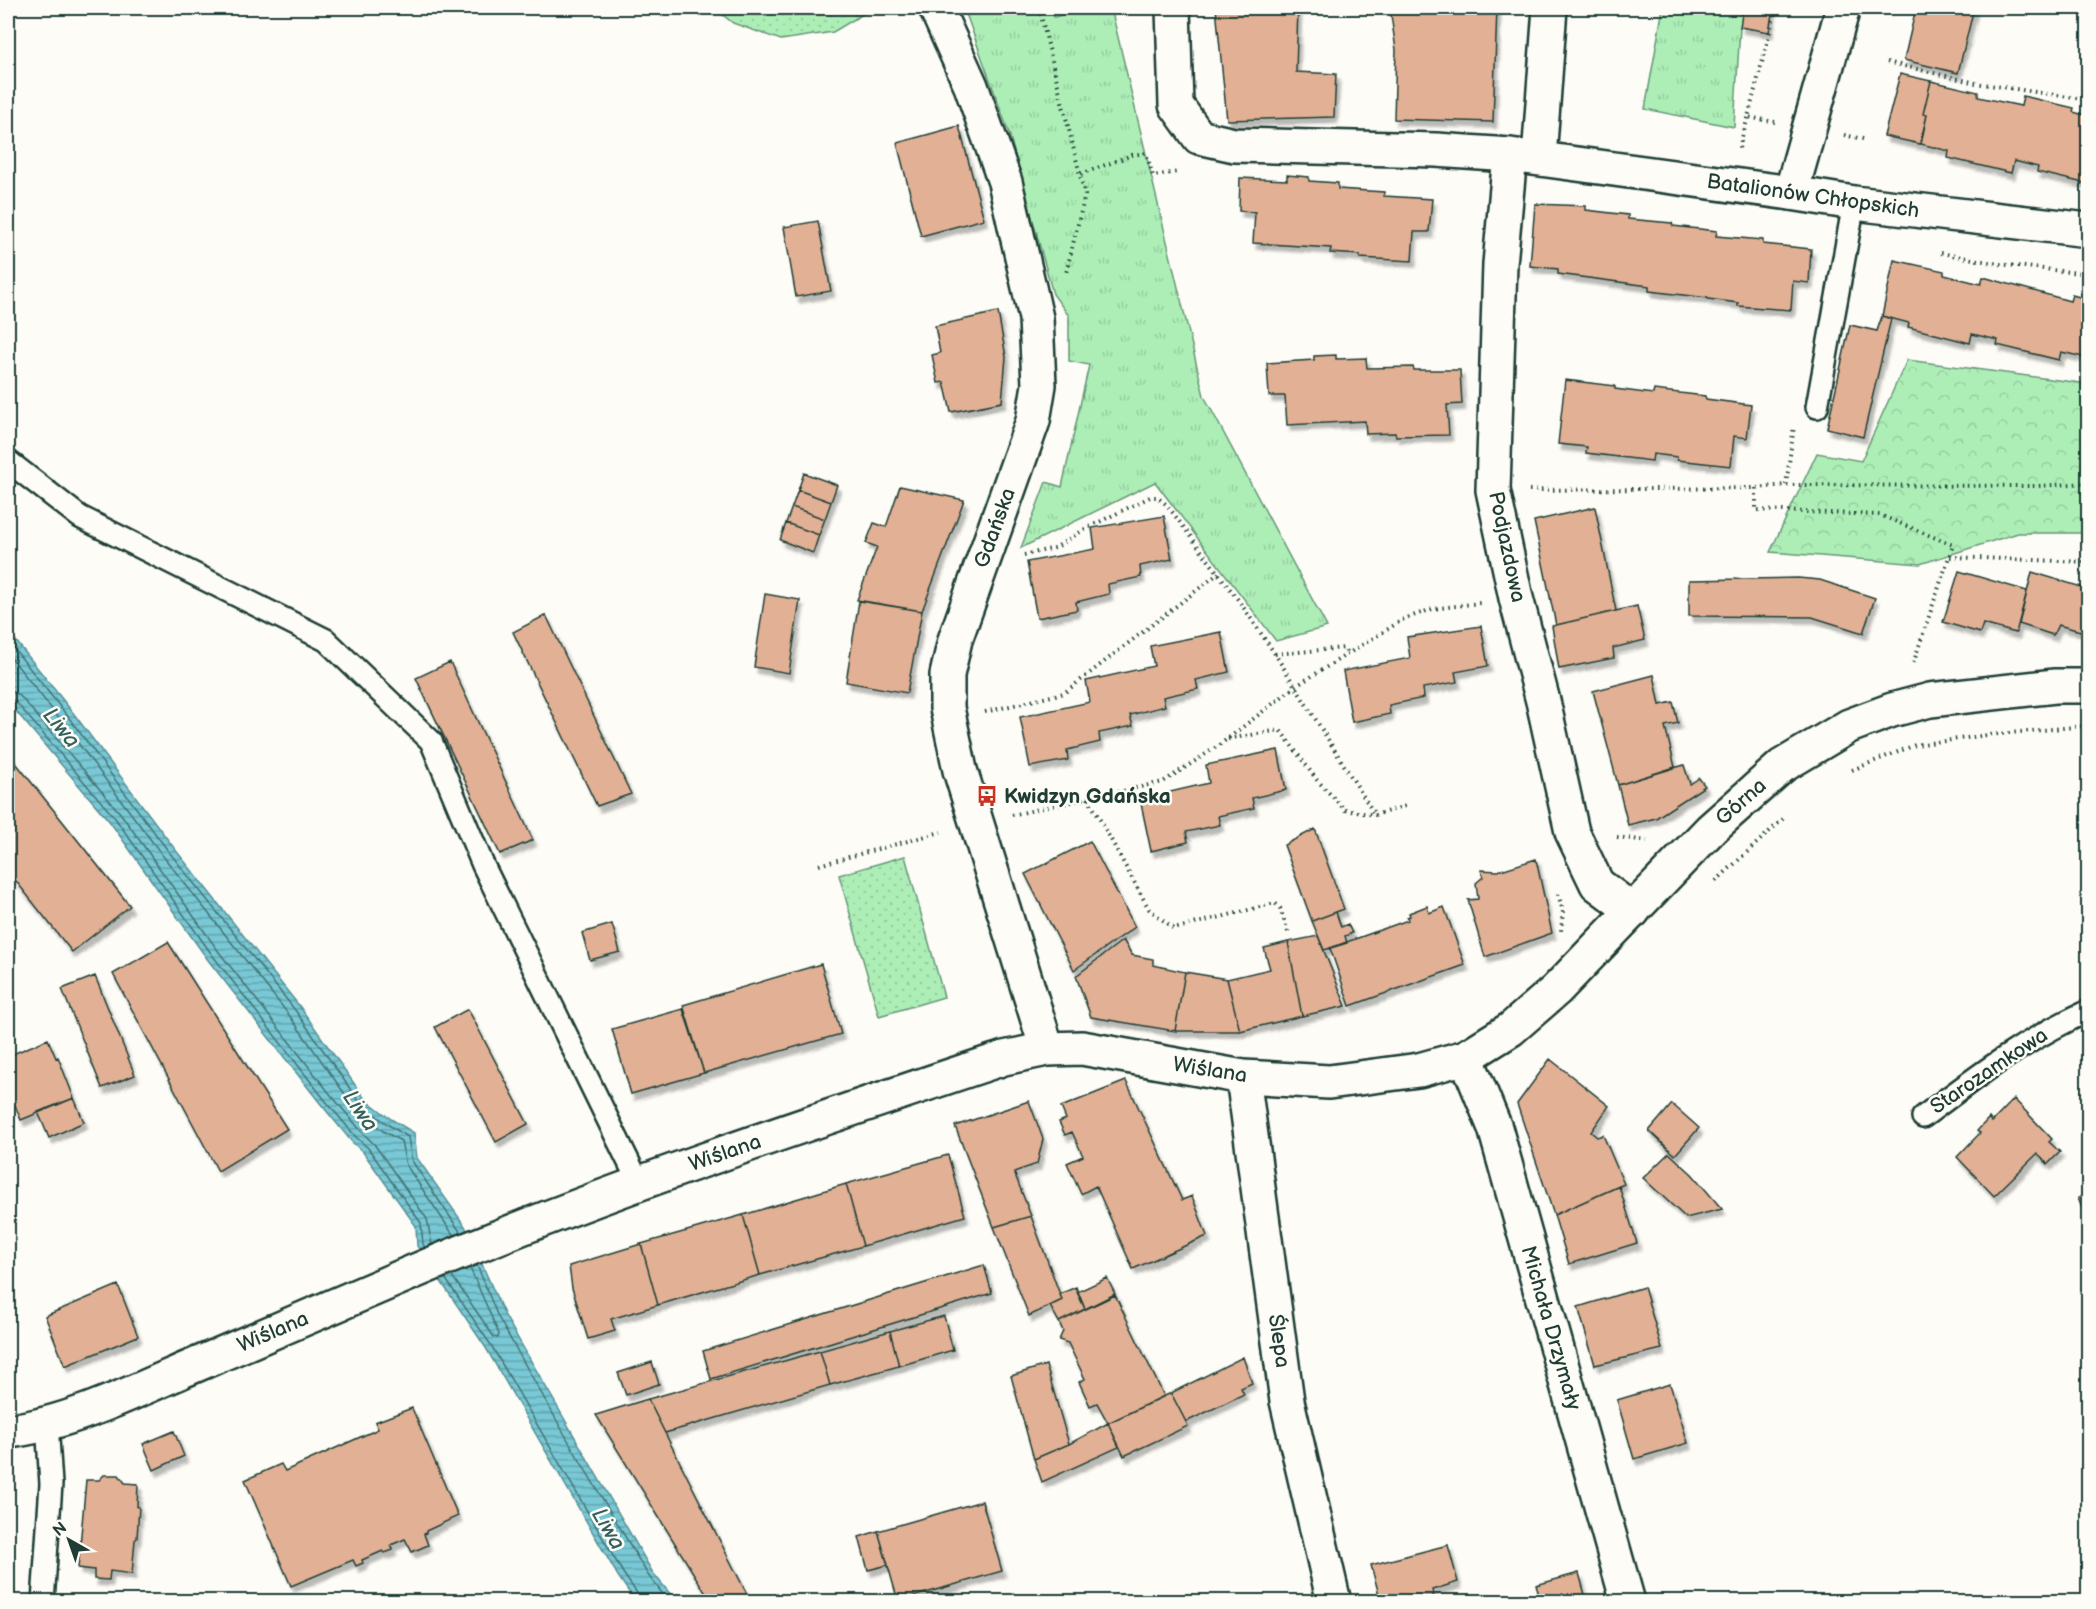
<svg xmlns="http://www.w3.org/2000/svg" width="2096" height="1609" font-family="'Balsamiq Sans',sans-serif">
<defs>
<pattern id="grass-tufts" width="24" height="20" patternUnits="userSpaceOnUse" patternTransform="scale(1.5)"><rect width="24" height="20" fill="#adeeb7"/><path d="M3 7l-1-3M5 7V3M7 7l1-3M15 17l-1-3M17 17v-4M19 17l1-3" fill="none" stroke="#94cd9e"/></pattern>
<pattern id="forest-crowns" width="20" height="18" patternUnits="userSpaceOnUse" patternTransform="scale(1.5)"><rect width="20" height="18" fill="#adeeb7"/><path d="M2 6a3 3 0 1 1 6 0M12 15a3 3 0 1 1 6 0" fill="none" stroke="#94cd9e"/></pattern>
<pattern id="park-dots" width="8" height="8" patternUnits="userSpaceOnUse" patternTransform="scale(1.5)"><rect width="8" height="8" fill="#adeeb7"/><path d="M2 2h.1M6 6h.1" fill="none" stroke="#94cd9e" stroke-width="1.8" stroke-linecap="round"/></pattern>
<pattern id="water-rules" width="6" height="5" patternUnits="userSpaceOnUse" patternTransform="scale(1.5)"><rect width="6" height="5" fill="#79c8d5"/><path d="M0 2.5h6" fill="none" stroke="#63a4ae"/></pattern>
<filter id="shadow"><feDropShadow dx="3.5" dy="6" stdDeviation="1.5" flood-color="#0004"/></filter>
</defs>
<rect width="100%" height="100%" fill="#fdfcf7"/>
<filter id="ink" filterUnits="userSpaceOnUse"><feTurbulence type="fractalNoise" baseFrequency=".0167" numOctaves="2"/><feDisplacementMap in="SourceGraphic" scale="12" xChannelSelector="R" yChannelSelector="G"/><feConvolveMatrix kernelMatrix="1 2 1 2 8 2 1 2 1" color-interpolation-filters="sRGB"/></filter>
<g filter="url(#ink)">
<path fill="url(#grass-tufts)" stroke="#669676" stroke-width="1.5" d="M964 8H1051L1054 17 1087 8H1111L1204 396 1327 627 1276 641 1155 482 1021 548 1046 482 1062 487 1089 365 1069 361V316L1053 294 1009 133Z
M1663 8H1773L1769 32 1740 27 1734 127 1645 109Z"/>
<path fill="url(#forest-crowns)" stroke="#669676" stroke-width="1.5" d="M1907 360 2088 384V533H2018L1920 564 1770 552 1817 453 1861 461Z"/>
<path fill="url(#park-dots)" stroke="#669676" stroke-width="1.5" d="M714 8H873L833 32 781 40 733 23Z
M905 856 944 997 879 1016 839 875Z"/>
<path fill="url(#water-rules)" stroke="#559095" stroke-width="1.5" d="M8 631 74 714 174 848 300 1007 365 1099 391 1119 414 1133 417 1158 465 1226 504 1314 653 1573 676 1601H635L618 1576 486 1348 417 1246 416 1226 363 1152 352 1142 320 1103 208 960 110 822 8 702Z"/>
<g fill="none" stroke-linecap="round" stroke-linejoin="round">
<path stroke="#437574" stroke-width="1.5" d="M8 641 69 718 169 852 295 1010 360 1103 387 1124 408 1137 412 1161 461 1233
M8 654 63 723 163 856 289 1015 354 1107 383 1131 401 1141 406 1165 454 1236
M8 691 14 692 20 696 121 814 219 952 331 1095 362 1132 374 1144 427 1219 432 1245
M8 698 15 701 115 818 213 956 325 1100 356 1137 368 1148 421 1223 423 1244 425 1248
M477 1265 498 1317 573 1449 648 1575 669 1602
M452 1276 494 1337 498 1338 499 1334 470 1268
M445 1278 491 1345 623 1573 639 1596 640 1602"/>
</g>
<path fill="#e2b094" stroke="#1f3d34" stroke-width="1.5" filter="url(#shadow)" d="M1216 8H1298L1296 72 1336 74 1334 117 1227 120Z
M1390 8H1497L1493 122 1394 119 1396 50Z
M1743 8H1773L1769 32 1740 27Z
M1916 8H1974L1958 73 1904 60Z
M1900 74 1931 81 1923 114 1927 115 1920 144 1884 136Z
M1931 81 1978 92V97L2021 106 2023 96 2074 108 2073 112 2088 116V184L2037 172 2038 167 2014 161 2011 173 1948 158 1949 151 1921 144 1927 115 1923 114Z
M959 126 984 219 921 236 897 143Z
M1287 175 1309 177V181L1338 183V189L1384 192V196L1432 199 1429 232H1414L1412 261 1360 258V255L1330 253 1331 248 1253 243 1255 212 1239 211 1240 178 1287 180Z
M1535 204 1586 206V210L1628 215V219L1672 223 1673 226 1717 231 1716 236 1763 240V244L1811 249 1809 283 1793 281 1791 310 1738 306V303L1708 299V298L1649 291V286L1558 274V269L1530 266Z
M818 221 831 291 796 297 784 227Z
M1894 260 1944 271V275L1981 284 1983 277 2070 301 2072 295 2088 299V363V358L2061 352 2059 360 1997 345 1998 340 1972 334 1970 343 1908 327 1909 323 1882 316Z
M998 312 1006 357 1002 402 951 412 944 382 938 383 932 355 940 353 935 326Z
M1882 316 1891 319 1863 437 1827 428 1850 325 1877 331Z
M1336 355V359L1366 358 1367 368 1413 367 1414 370H1460L1462 404 1447 405 1449 435 1396 436 1395 433 1366 434 1365 421 1287 425 1285 396H1269L1267 363 1314 360V356Z
M1565 380 1615 386V389L1653 394 1654 390 1705 396 1706 399 1751 405 1747 438 1734 436 1731 466 1677 460V457L1653 454 1652 461 1586 453 1587 447 1558 444Z
M804 473 837 485 831 502 798 490Z
M900 486 964 500 922 611 857 600 877 547 866 543 874 523 886 527Z
M798 490 831 502 825 519 792 507Z
M792 507 825 519 819 535 786 523Z
M1595 507 1616 611 1556 625 1534 521Z
M1164 516 1172 559 1140 566 1141 577 1108 584 1109 594 1076 602 1077 610 1037 618 1027 562 1095 549 1092 528Z
M786 523 819 535 813 553 780 540Z
M1959 571 2027 591 2016 633 1983 624 1980 633 1943 622Z
M2032 572 2088 589V633L2058 625 2053 635 2019 624Z
M1798 578 1820 580 1875 598 1863 633 1812 617 1689 616V580Z
M765 594 800 600 789 673 754 667Z
M859 601 922 611 907 693 846 682Z
M1637 606 1645 640 1613 648 1614 658 1559 669 1552 626Z
M546 615 631 794 597 806 513 632Z
M1481 626 1488 666 1455 672 1457 682 1423 688 1424 698 1389 705 1390 714 1352 722 1343 671 1410 658 1407 637Z
M1221 632 1229 672 1196 680 1198 689 1163 697 1165 706 1130 715 1133 726 1099 733 1100 742 1067 750 1068 760 1030 767 1020 717 1090 702 1086 681 1154 666 1150 646Z
M450 662 533 840 500 854 416 678Z
M1654 675 1660 705 1673 702 1678 723 1665 726 1675 767 1618 785 1593 691Z
M1278 750 1286 790 1252 798 1254 808 1218 816 1220 825 1186 832 1188 842 1151 851 1140 799 1209 783 1206 765Z
M8 753 130 906 72 952 8 871Z
M1684 765 1690 784 1699 778 1705 786 1656 818 1628 825 1618 785Z
M1315 829 1344 909 1312 921 1284 845Z
M1090 841 1135 927 1074 970 1025 874Z
M1536 859 1552 933 1485 957 1468 900 1478 899 1476 883 1483 877 1481 870 1498 871Z
M1427 906 1429 913 1444 907 1465 965 1350 1006 1330 948 1408 920 1407 917 1410 916 1409 913Z
M1336 912 1341 927 1348 924 1352 933 1345 936 1347 943 1324 950 1312 921Z
M612 924 620 952 590 960 582 933Z
M1318 936 1346 1006 1302 1016 1288 942Z
M1123 940 1132 955 1153 959V965L1185 972 1175 1031 1091 1017 1076 976Z
M168 942 287 1129 218 1171 113 974Z
M1288 942 1302 1016 1240 1031 1227 979 1270 969 1264 948Z
M821 964 841 1034 704 1073 683 1005Z
M1185 972 1227 979 1240 1031H1175Z
M95 976 135 1075 102 1088 62 989Z
M468 1009 528 1124 496 1142 435 1027Z
M683 1009 704 1073 631 1094 612 1029Z
M48 1039 56 1058 58 1057 74 1098 21 1120 8 1088V1056Z
M1550 1059 1609 1106 1591 1132 1597 1137 1603 1135 1624 1184 1554 1215 1517 1104Z
M1126 1081 1182 1200 1192 1196 1207 1236 1133 1269 1096 1186 1081 1194 1067 1163 1083 1156 1072 1132 1065 1135 1059 1122 1066 1119 1061 1107Z
M74 1098 84 1122 49 1138 38 1112Z
M2014 1099 2052 1139 2049 1142 2060 1152 2048 1164 2037 1154 1994 1196 1957 1157 1980 1133 1977 1131 1989 1118 1992 1122Z
M1029 1101 1043 1139 1037 1164 1014 1172 1031 1216 994 1227 955 1126Z
M1672 1104 1699 1128 1675 1155 1649 1131Z
M1669 1153 1692 1174 1722 1209 1686 1218 1643 1178Z
M948 1155 965 1216 863 1246 846 1184Z
M846 1184 863 1246 760 1275 743 1215Z
M1619 1186 1637 1243 1569 1264 1554 1215Z
M2088 1193V1222L2078 1198Z
M743 1215 760 1275 658 1305 641 1244Z
M1031 1216 1062 1300 1029 1316 994 1227Z
M641 1244 658 1305 611 1319 615 1331 588 1339 572 1288 569 1266Z
M984 1265 992 1293 711 1379 703 1351Z
M1107 1278 1115 1294 1085 1309 1077 1292Z
M118 1285 138 1336 65 1366 45 1316Z
M1076 1287 1085 1309 1059 1322 1050 1306 1062 1300 1060 1294Z
M1644 1287 1662 1349 1595 1365 1578 1307Z
M1115 1295 1164 1396 1108 1423 1097 1403 1090 1406 1079 1382 1085 1379 1068 1343 1059 1340 1063 1331 1059 1322Z
M944 1316 953 1350 899 1366 890 1331Z
M890 1331 899 1366 830 1385 820 1351Z
M820 1351 830 1385 665 1433 648 1399Z
M1243 1357 1252 1383 1241 1388 1244 1394 1186 1422 1171 1393Z
M652 1362 659 1384 626 1395 618 1373Z
M1046 1365 1069 1444 1034 1459 1011 1376Z
M1670 1384 1688 1443 1634 1459 1617 1400Z
M1171 1393 1188 1426 1124 1456 1108 1423Z
M648 1399 665 1433 751 1602H711L596 1415Z
M412 1408 458 1516 426 1531V1533L424 1534 428 1545 412 1552 405 1539 391 1545 393 1550 385 1553 383 1551 362 1560 363 1563 356 1566 353 1560 291 1586 245 1480 281 1464 285 1471 378 1429 375 1422Z
M1108 1423 1119 1447 1042 1482 1034 1459 1069 1444Z
M174 1431 184 1456 154 1470 143 1444Z
M104 1475H119L125 1483 138 1484 137 1507H139L137 1538 135 1540 132 1574 110 1571 109 1580 94 1579V1570L78 1568 86 1480H99Z
M982 1501 1002 1571 898 1601 878 1531Z
M878 1531 888 1565 868 1570 859 1537Z
M1448 1545 1458 1582 1432 1590 1435 1602H1381L1371 1565Z
M1579 1573 1587 1602H1541L1536 1585Z"/>
<g fill="none" stroke-linecap="round" stroke-linejoin="round">
<defs>
<path id="service" d="M1817 407 1854 203
M8 461 80 517 326 640 431 741 483 865 639 1183
M1923 1117C1977 1076 2026 1039 2088 1011
M43 1602 51 1484 47 1423"/>
<path id="minor" d="M936 8 971 86 1005 182 1036 318 1039 385 1033 421 955 640 947 675V708L960 770 1047 1049
M1173 8 1176 105 1199 137 1234 145 1436 150 1510 155 1791 193
M1510 155 1500 264 1493 490 1516 598 1543 701 1572 832 1597 884 1633 911
M1539 158 1550 8
M1466 1057 1495 1128 1628 1602
M1243 1077 1287 1401 1334 1602"/>
<path id="tertiary" d="M1843 8 1791 193 1854 203 2088 230
M8 1431C64 1425 132 1393 184 1370 258 1339 332 1306 406 1275 601 1192 803 1125 1004 1058L1047 1049 1082 1048 1243 1077 1329 1082 1419 1070 1466 1057 1511 1029 1556 990 1711 829 1782 766 1849 726 1892 710 1930 700 2055 686H2088"/>
</defs>
<use href="#service" stroke="#1f3d34" stroke-width="26"/>
<use href="#minor" stroke="#1f3d34" stroke-width="38"/>
<use href="#tertiary" stroke="#1f3d34" stroke-width="38"/>
<path stroke="#1f3d34" stroke-width="4" stroke-dasharray="1.5 4.5" stroke-linecap="butt" d="M1039 8 1085 195 1066 273
M1887 62 1976 83 2088 100
M1775 122 1748 117 1776 8
M1844 135 1867 140
M1739 148 1748 117
M1081 174 1132 155 1146 153 1153 176 1178 172
M1941 253 1999 264 2088 274
M1786 485 1794 426
M1756 488V510L1880 515 1953 545 1913 664
M1529 490 1756 488 1786 485 2037 486 2088 483
M1024 555 1055 548 1085 529 1150 497H1157L1167 505 1239 601 1275 654 1375 815
M1950 557 2088 562
M1275 654 1344 648 1348 654
M985 712 1064 693 1219 573
M1228 739 1280 730 1317 780 1345 810 1375 815 1406 806
M1852 770 1915 745 1988 735 2085 726
M1088 798 1149 909 1174 929 1275 903 1280 908 1288 932
M1012 815 1163 782 1218 746 1296 686 1404 619 1432 609 1480 603
M1617 837 1647 841
M819 865 941 832
M1716 881 1783 819
M1558 894 1563 911 1561 931"/>
<use href="#service" stroke="#fdfcf7" stroke-width="21"/>
<use href="#minor" stroke="#fdfcf7" stroke-width="33"/>
<use href="#tertiary" stroke="#fdfcf7" stroke-width="33"/>
</g>
</g>
<defs>
<symbol id="bus-bare" viewBox="-9 -9 18 18"><path d="M-5-6H5V4H4V6H2V4H-2V6H-4V4H-5ZM-3.5-4V0h7V-4ZM-3.5 1.2v1.5H-2V1.2ZM2 1.2v1.5H3.5V1.2Z" fill="#c8321e" stroke="#fdfcf7" stroke-width="2.5" paint-order="stroke"/></symbol>
</defs>
<g fill-rule="evenodd">
<use href="#bus-bare" x="972" y="781" width="30" height="30"/>
</g>
<g text-anchor="middle" dominant-baseline="central" stroke-width="5" stroke-linejoin="round" paint-order="stroke">
<g font-size="21" fill="#1f3d34" stroke="#fdfcf7">
<text transform="translate(1813 196) rotate(8)">Batalionów Chłopskich</text>
<text transform="translate(995 528) rotate(-70)">Gdańska</text>
<text transform="translate(1507 547) rotate(78)">Podjazdowa</text>
<text transform="translate(1741 802) rotate(-41)">Górna</text>
<text transform="translate(1210 1070) rotate(9)">Wiślana</text>
<text transform="translate(1989 1071) rotate(-34)">Starozamkowa</text>
<text transform="translate(725 1153) rotate(-19)">Wiślana</text>
<text transform="translate(1551 1328) rotate(74)">Michała Drzymały</text>
<text transform="translate(273 1332) rotate(-23)">Wiślana</text>
<text transform="translate(1279 1341) rotate(82)">Ślepa</text>
</g>
<g font-size="21" font-weight="bold" fill="#1f3d34" stroke="#fdfcf7" text-anchor="start">
<text x="1004" y="796">Kwidzyn Gdańska</text>
</g>
<g font-size="22" font-style="italic" fill="#36605c" stroke="#fdfcf7">
<text transform="translate(61 728) rotate(51)">Liwa</text>
<text transform="translate(360 1111) rotate(56)">Liwa</text>
<text transform="translate(608 1529) rotate(60)">Liwa</text>
</g>
</g>
<rect width="2096" height="1609" fill="none" stroke="#fdfcf7" stroke-width="30"/>
<rect x="15" y="15" width="2066" height="1579" fill="none" stroke="#1f3d34" stroke-width="2" filter="url(#ink)"/>
<g transform="translate(69 1540) rotate(320)" stroke="#fdfcf7" stroke-width="4.5" paint-order="stroke">
<path d="M0-4.5L10 22L0 15L-10 22Z" fill="#1f3d34"/>
<text y="-9" font-size="16" font-weight="bold" text-anchor="middle" fill="#1f3d34">N</text>
</g>
</svg>
